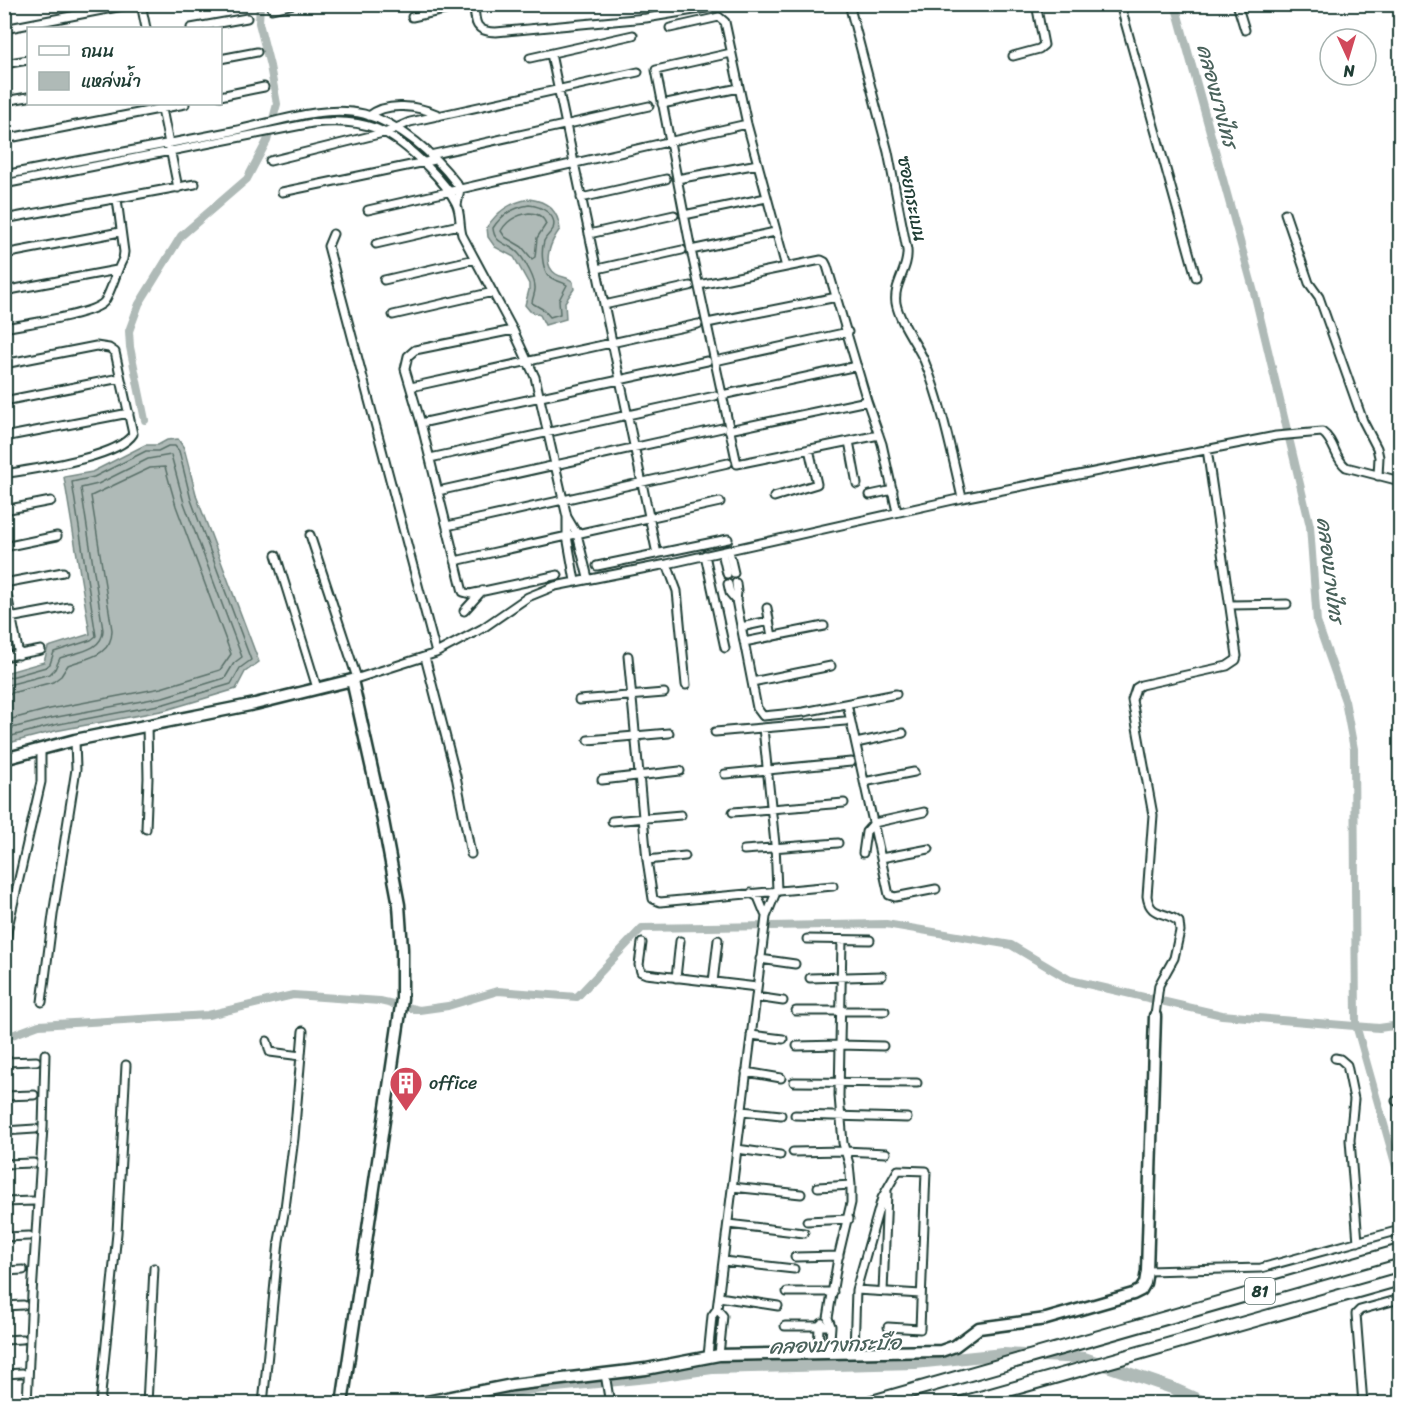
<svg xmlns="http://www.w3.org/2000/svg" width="1405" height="1408" font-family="Sriracha,'Playpen Sans Thai',sans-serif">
<rect width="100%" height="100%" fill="#fff"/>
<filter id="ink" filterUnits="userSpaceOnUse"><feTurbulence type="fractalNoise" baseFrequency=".0167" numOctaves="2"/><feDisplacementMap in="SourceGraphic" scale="12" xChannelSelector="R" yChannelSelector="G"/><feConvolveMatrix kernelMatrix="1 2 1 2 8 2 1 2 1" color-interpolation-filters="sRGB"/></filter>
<g filter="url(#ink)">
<path fill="#afbab7" stroke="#758883" stroke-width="1.5" d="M529 199C547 201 558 210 560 229 552 240 540 263 556 274 562 278 568 276 573 282L574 289 565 302 566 319 545 325 540 315 530 311 525 305 529 290V284L514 257 495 247 488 237 487 227C498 211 509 203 529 199Z
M178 439 184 448 197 498 259 662 245 672 236 689 166 710 55 731 5 744V673L44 662 48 647 90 634 64 477 92 472 145 445H158L167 440Z"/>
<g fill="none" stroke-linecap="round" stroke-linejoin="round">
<path stroke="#596f68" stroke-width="1.5" d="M529 205C540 206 558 214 553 229 551 233 546 236 544 241 541 251 542 265 547 274 553 282 561 280 567 285L559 300 560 314 550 317 544 310 532 303C532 299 535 294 535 289 536 280 525 261 519 254 510 243 494 245 493 228 502 214 513 208 529 205Z
M529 213C537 213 543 216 546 224L537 238 535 257 532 259 522 247 505 237 501 231C507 220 517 215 529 213Z
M4 679 46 667 50 664 54 652 91 640 96 636 72 482 94 477 146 451H158L168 446H175L179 451 191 500 251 660 240 668 231 684 164 704 54 725 4 738
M4 686 50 674 55 669 60 658C76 652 103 651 103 630L81 488 98 484 148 459 171 455 184 503 242 657 234 663 225 678 163 697 52 718 4 730
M4 695 53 682 61 676 68 665C87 658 112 656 112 630L91 496 150 468 165 467 176 506 231 654 220 670 161 688 50 709 4 721"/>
<path stroke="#afbab7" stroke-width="8" d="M1175 4 1255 296 1310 526 1317 622 1345 701 1354 749 1356 1025 1400 1181
M145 420 130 347 129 331 139 304 181 236 247 179 267 141 277 104 270 66 259 23 260 4
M4 1038 39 1025 208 1015 293 995 380 1001 419 1010 448 1006 498 991 577 997 642 928 886 924 1011 945 1070 980 1222 1015 1379 1028 1400 1025"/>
<path stroke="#afbab7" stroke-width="12" d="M457 1404 525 1389 648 1377 712 1368 915 1363 1003 1354 1084 1358 1172 1388 1208 1404"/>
<defs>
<path id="street" d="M141 4 146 28
M474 4C475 23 475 32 496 32L646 18 730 4
M849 4 888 152 907 250C909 269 893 284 896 303 899 321 916 343 924 360 941 401 952 454 962 498
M1120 4 1196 277
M1237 4 1245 30
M272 9 294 4
M412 17 472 4
M191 28 247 18
M670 28 719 17 725 22 747 124 786 267 821 260 825 262 827 266 867 401 882 444 897 512
M4 29 133 4
M731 53 656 70 691 250 737 464 879 435
M551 54 657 554
M1013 56 1039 49 1044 45 1036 4
M530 58 633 35
M220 59 257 52
M4 64 28 60
M220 96 264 87
M4 101 28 97
M161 104 178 188
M662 104 739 88
M369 116C387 101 419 106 439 115
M4 139 185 104
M430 155 649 106
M270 161 387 132 410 122 638 72
M4 175C81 160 157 146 233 131 273 123 324 104 364 114 401 124 434 154 457 184L460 189 457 205
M677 179 758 164
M4 184 312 123C366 117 390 129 428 167 439 178 449 189 456 203 461 213 459 224 462 235L513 330 535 377 567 517V536L575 581
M282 192 435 160
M581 198 666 179
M368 210 747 124
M1285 213 1309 283 1319 297 1363 421 1377 448 1379 457 1378 476
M684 215 766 198
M4 219 195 184
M333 234 328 246 436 653
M589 234 674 215
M376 244 459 225
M691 250 775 232
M4 254 120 232
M597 269 682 250
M384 280 475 259
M699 285 786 267
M4 291 117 270
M604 305 690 286
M393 315 493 292
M707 323 837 297
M4 328C24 324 93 315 104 302 110 295 117 269 123 259L124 252 117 199
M513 330 415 350 408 356 405 369 421 423 463 592 470 594 558 575
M715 361 848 332
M4 364 96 346 109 348 115 352 133 434C118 458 33 469 4 474
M411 387 698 324
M722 395 857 366
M4 401 120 378
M421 423 707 361
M729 430 867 401
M4 437 129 413
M849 441 857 484
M430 458 715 396
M438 491 722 428
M870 495 893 490
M774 497 817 484 809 449
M4 510 51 501
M567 517 577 534 588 578
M447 526 728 463
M310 535 357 678
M4 547 57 536
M729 551 734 573
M722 552 727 574
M276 555 317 688
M705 555 725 648
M455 561 720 502
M667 564 677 591 686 685
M597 566 728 539
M4 579 19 655
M4 583 63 572
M736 583 737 592 736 600 757 708 763 716 804 712 896 694
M728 584 730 593 736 600
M1230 605 1287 604
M767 608 772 637
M464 611 482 591
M4 619 69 607
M741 627 769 621
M744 642 824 626
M628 656 647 860 653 899 660 902 833 886
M4 657 41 650
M425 657 456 776 471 854
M352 680 436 653 483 628 528 597 555 586 667 564 962 498 1276 436 1322 432C1335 441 1334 458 1346 467L1400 481
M752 682 831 666
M579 700 664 693
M847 704 889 895 895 897 936 889
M715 732 845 721
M588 740 669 733
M856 743 903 733
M725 774 851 762
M602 780 680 771
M864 782 914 772
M733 812 844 803
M612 821 681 815
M146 829 148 778 147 724
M744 850 838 843
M863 853 866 832 874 823 924 812
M881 858 929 849
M647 860 685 856
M751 893 758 897 765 914
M807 939 870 940
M642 943 639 965 641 972 646 974 757 987
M4 955 8 927 41 782V749
M760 959 795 964
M676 978 680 941
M810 978 882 976
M713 982 718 940
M756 997 783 1001
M42 1002 53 915 76 769 75 740
M796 1011H885
M1155 1016 1159 985 1174 958 1180 931 1179 922C1165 910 1150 918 1147 896L1153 815 1132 700 1136 688 1141 685 1227 666 1236 660 1237 656 1207 449
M751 1035 783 1039
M267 1041 270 1052 301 1056
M797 1046 839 1045 883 1046
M1335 1058 1340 1059 1347 1065 1354 1099 1350 1140 1358 1242
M4 1062 36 1061
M746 1072 781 1078
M794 1082 917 1083
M4 1096 34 1095
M1396 1101 1400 1100
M742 1111 781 1115
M795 1115 907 1118
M4 1131 35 1129
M737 1149 780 1155
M793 1152 844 1151 886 1153
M4 1164 33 1163
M732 1187 801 1194
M818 1187 851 1185
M4 1202 33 1201
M807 1221 849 1219
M728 1224 804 1233
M4 1237 29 1236
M795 1257 839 1256
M723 1261 794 1269
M4 1271 23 1270
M1147 1271 1261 1268 1400 1230
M856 1290 921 1294
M787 1292H833
M883 1292 887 1192
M719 1297 778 1306
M4 1306 23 1305
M717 1309 723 1316 719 1355
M785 1326H831
M4 1340 22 1339
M854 1352 856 1290 882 1198 898 1170 926 1171 920 1329 888 1327
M818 1353 819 1326 822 1323
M829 1353 831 1326 828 1318 838 1258 851 1203V1185L849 1164 843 1143 839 1096 842 940
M708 1356 712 1316 717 1309 766 917 777 890 775 844 763 728
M4 1374 22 1373
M605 1374 610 1404
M27 1404 32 1294 43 1127 45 1054
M100 1404 117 1233 126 1065
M147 1404 154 1268
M263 1404 279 1241 285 1208 294 1138 303 1031
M1363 1404 1356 1314 1360 1310 1400 1299"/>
<path id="secondary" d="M4 759 75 740 255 704 352 680 380 805 399 905 402 949V999L342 1404
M416 1404 512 1385 646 1369 719 1355 941 1351 955 1346 979 1328 1046 1319 1133 1294 1141 1290 1145 1283 1147 1271 1155 1016"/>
<path id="highway" d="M865 1404 1400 1251
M959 1404 1400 1279"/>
</defs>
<use href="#street" stroke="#1f3d34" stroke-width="11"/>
<use href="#secondary" stroke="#1f3d34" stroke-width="15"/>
<use href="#highway" stroke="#1f3d34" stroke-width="16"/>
<use href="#street" stroke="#fff" stroke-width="7"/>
<use href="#secondary" stroke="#fff" stroke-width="10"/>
<use href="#highway" stroke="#fff" stroke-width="12"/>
</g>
</g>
<defs>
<symbol id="building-pin" viewBox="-11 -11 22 30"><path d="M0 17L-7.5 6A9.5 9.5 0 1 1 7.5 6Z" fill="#d1495b" stroke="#fff"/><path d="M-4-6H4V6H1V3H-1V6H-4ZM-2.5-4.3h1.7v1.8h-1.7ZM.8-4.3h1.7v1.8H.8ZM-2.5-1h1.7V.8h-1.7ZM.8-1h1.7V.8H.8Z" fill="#fff"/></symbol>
</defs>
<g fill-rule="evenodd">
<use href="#building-pin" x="387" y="1064" width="38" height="52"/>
</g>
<g text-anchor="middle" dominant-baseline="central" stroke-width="4.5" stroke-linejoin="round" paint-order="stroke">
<rect fill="#fff" stroke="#627771" stroke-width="1.5" x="1245" y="1278" width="30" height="26" rx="4.5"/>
<g font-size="16" font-weight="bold" fill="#1f3d34">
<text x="1260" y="1291">81</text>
</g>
<g font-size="18" fill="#1f3d34" stroke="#fff">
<text transform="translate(912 199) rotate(79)">ซอยกระเบน</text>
</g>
<g font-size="18" fill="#1f3d34" stroke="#fff" text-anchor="start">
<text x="429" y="1083">office</text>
</g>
<g font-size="20" font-style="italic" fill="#4a625b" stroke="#fff">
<text transform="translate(1217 96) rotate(75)">คลองบางไทร</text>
<text transform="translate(1330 570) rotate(83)">คลองบางไทร</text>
<text transform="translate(835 1345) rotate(-2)">คลองบางกระบือ</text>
</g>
</g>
<rect width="1405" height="1408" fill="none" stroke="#fff" stroke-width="24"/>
<rect x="12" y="12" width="1381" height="1384" fill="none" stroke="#1f3d34" stroke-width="2" filter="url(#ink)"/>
<rect x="27" y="27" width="195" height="78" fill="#ffffff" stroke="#a5b1ae" stroke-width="1.5"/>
<rect x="39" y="46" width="30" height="9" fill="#ffffff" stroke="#a5b1ae" stroke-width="1.5"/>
<text x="81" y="57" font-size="18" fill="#1f3d34">ถนน</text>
<rect x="39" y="72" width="30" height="18" fill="#afbab7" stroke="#a5b1ae" stroke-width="1.5"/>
<text x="81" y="87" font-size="18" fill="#1f3d34">แหล่งน้ำ</text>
<g transform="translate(1348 57) rotate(176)"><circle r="28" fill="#ffffff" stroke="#a5b1ae" stroke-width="1.5"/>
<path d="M0-4.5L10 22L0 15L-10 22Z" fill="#d1495b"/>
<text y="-9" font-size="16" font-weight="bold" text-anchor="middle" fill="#1f3d34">N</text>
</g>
</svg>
